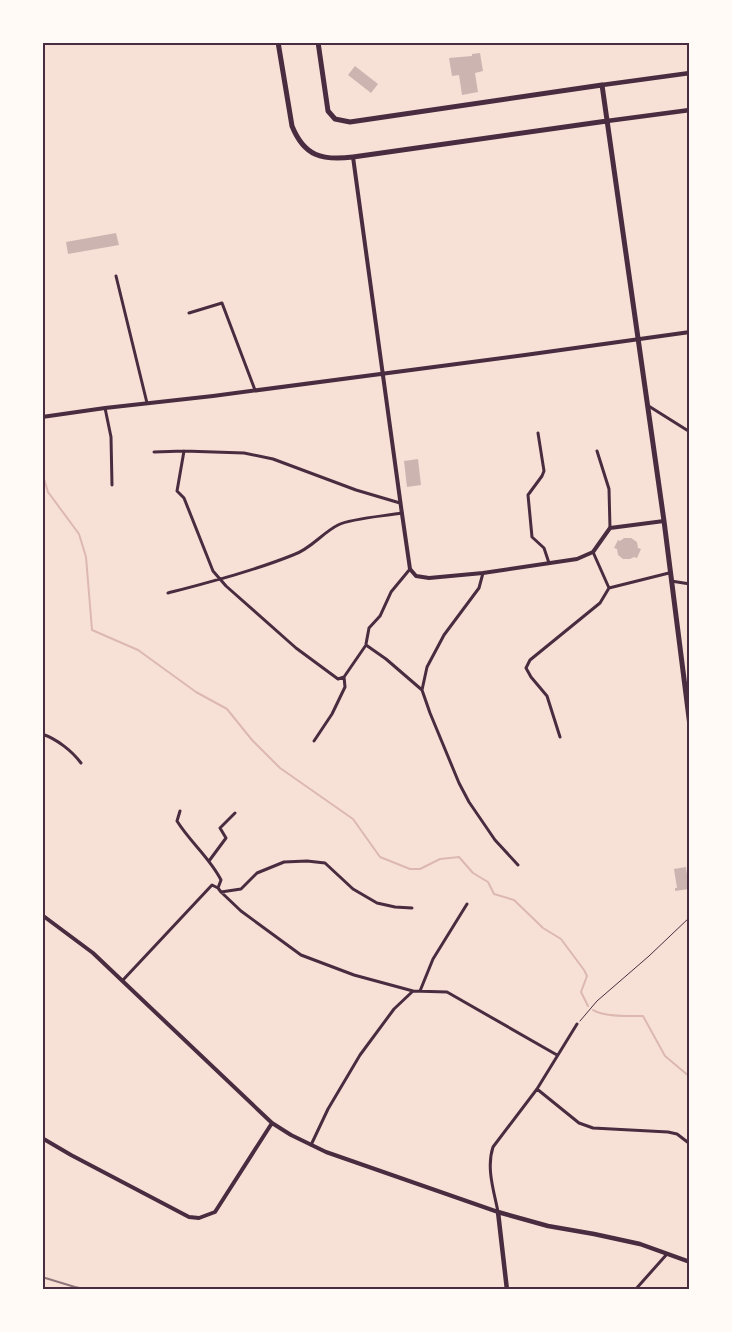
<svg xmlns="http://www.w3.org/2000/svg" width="732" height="1332" font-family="Inter,sans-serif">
<rect width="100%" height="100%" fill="#f7e1d7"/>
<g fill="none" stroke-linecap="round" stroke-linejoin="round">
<path stroke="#dcb8b0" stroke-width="2" d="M42 472 48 492 79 534 86 557 92 630 138 650 196 692 227 709 252 740 280 768 353 819 380 857 410 869H420L440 859 459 857 473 873 488 882 494 894 514 900 543 928 561 939 584 970 587 976 581 992 588 1006
M593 1010C603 1017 630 1016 643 1016L665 1056 690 1077"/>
</g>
<path fill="#ccb4b1" d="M480 53 483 71 475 73 478 92 462 95 459 75 452 76 449 58 472 56V54Z
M355 66 378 84 371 93 348 75Z
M116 233 119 245 68 254 66 242Z
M418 459 421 485 407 487 404 461Z
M624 538H631L637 542 638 548 641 549 637 558 634 557 630 559H623L618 555 617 549 614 548 618 540 620 541Z
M686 867 689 889 675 891V888H677L674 869Z"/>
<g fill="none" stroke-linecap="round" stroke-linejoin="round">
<path stroke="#4a2c40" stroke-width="1" d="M580 1021 597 1001 649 956 690 917"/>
<path stroke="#4a2c40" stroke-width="3" d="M116 276 147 403
M189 313 222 303 255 390
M647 405 690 432
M105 408 111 437 112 485
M538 433 544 471 542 476 528 495 532 537 544 548 549 563
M184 451 177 491 184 498 213 571 226 586 296 648 338 679 344 677
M597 451 609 489 610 528
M154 452 184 451 244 453 273 459 356 490 400 503
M593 552 609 588
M483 573 479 588 444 635 427 667 422 690 430 713 459 783 469 802 495 840 518 865
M671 581 690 584
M168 593C210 582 253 571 293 555 311 549 322 533 338 525 352 518 386 516 402 513
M366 644 369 628 380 616 391 592 410 569
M42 734C57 739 72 751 81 763
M560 737 547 696 531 677 526 668 530 660 600 603 609 588 669 573
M314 741 332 714 345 687 344 677 366 645 386 659 422 690
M180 811 177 821C190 842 210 858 221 880L218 888 221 892 241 889 257 873 284 862 307 861 325 863 353 889 377 903 395 907 412 908
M209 861 226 838 220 828 235 813
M221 892 241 911 301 955 354 975 413 991
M123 980 212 885 218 888
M420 991 433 959 467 904
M537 1089 579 1123 593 1128 668 1132 677 1134 690 1144
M311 1145 328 1109 360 1055 394 1009 413 991 447 992 557 1055
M498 1212C494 1191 486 1168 493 1147L537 1089 577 1024
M635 1290 667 1254"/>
<path stroke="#4a2c40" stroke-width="4" d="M353 157C371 295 390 432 410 569L416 576 429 578 483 573 577 559 593 552 610 528 664 521
M42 417 105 408 213 396 525 355 690 332
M42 915 93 953 272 1123 291 1135 326 1152 498 1212
M42 1138 71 1155 189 1217 199 1218 215 1212 272 1123"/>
<path stroke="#4a2c40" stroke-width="4.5" d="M602 85 690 73
M607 121 690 110
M507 1290 498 1212 548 1226 594 1234 640 1244 690 1262"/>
<path stroke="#4a2c40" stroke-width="5" d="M278 42 292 126C304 156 322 161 353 157L607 121
M318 42 328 111 335 119 350 122 602 85 664 521 690 726"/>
<path stroke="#8f747c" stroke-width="2" d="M42 1277 75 1287 89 1290"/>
</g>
<rect width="732" height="1332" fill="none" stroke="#fffaf5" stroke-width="88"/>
<rect x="44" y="44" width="644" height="1244" fill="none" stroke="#4a2c40" stroke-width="2"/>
</svg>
